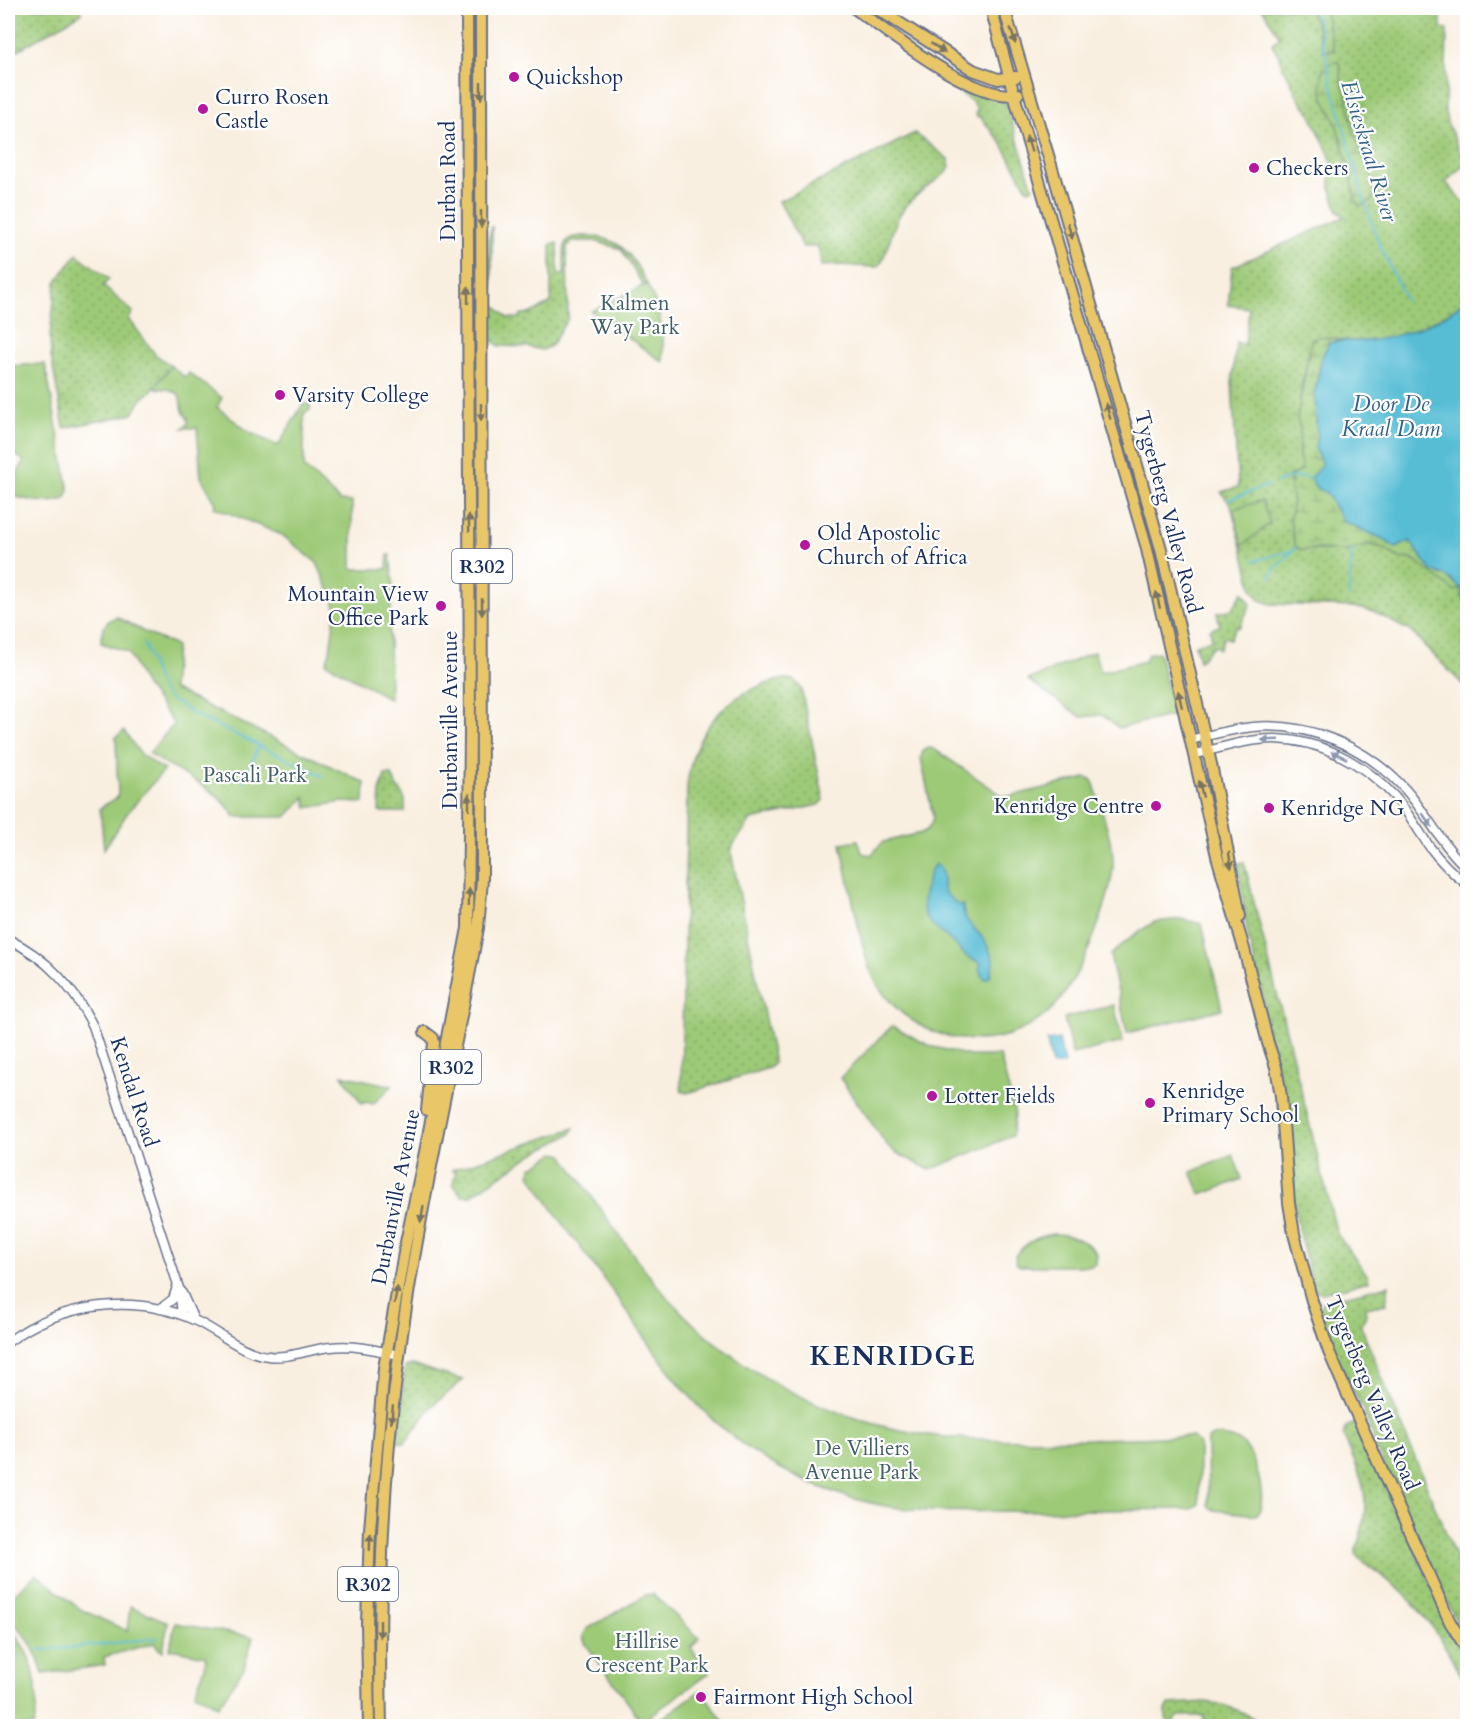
<svg xmlns="http://www.w3.org/2000/svg" width="1475" height="1734" font-family="Cardo,serif">
<defs>
<pattern id="grass-dots" width="8" height="8" patternUnits="userSpaceOnUse" patternTransform="scale(1.5)"><rect width="8" height="8" fill="#9dca77"/><path d="M2 2h.1M6 6h.1" fill="none" stroke="#7fa465" stroke-width="1.8" stroke-linecap="round"/></pattern>
<pattern id="wetland-marsh" width="20" height="14" patternUnits="userSpaceOnUse" patternTransform="scale(1.5)"><rect width="20" height="14" fill="#9dca77"/><path d="M1 5h8M5 5V1M11 12h8M15 12V8" fill="none" stroke="#7fa465"/></pattern>
</defs>
<rect width="100%" height="100%" fill="#fff"/>
<filter id="ink" filterUnits="userSpaceOnUse"><feTurbulence type="fractalNoise" baseFrequency=".0167" numOctaves="2"/><feDisplacementMap in="SourceGraphic" scale="12" xChannelSelector="R" yChannelSelector="G"/><feConvolveMatrix kernelMatrix="1 2 1 2 8 2 1 2 1" color-interpolation-filters="sRGB"/></filter>
<filter id="wash" filterUnits="userSpaceOnUse"><feTurbulence type="fractalNoise" baseFrequency=".008" numOctaves="4" result="noise"/><feDisplacementMap in="SourceGraphic" scale="24" xChannelSelector="R" yChannelSelector="G"/><feGaussianBlur stdDeviation="1.35" result="paint"/><feColorMatrix in="noise" values="0 0 0 0 0 0 0 0 0 0 0 0 0 0 0 0 0 1.4 0 .05"/><feComposite in="paint" operator="in"/></filter>
<g filter="url(#wash)">
<rect width="100%" height="100%" fill="#f9efe0"/>
<path fill="url(#grass-dots)" stroke="#5c7c6a" stroke-width="1.5" d="M8 8H80L82 13 8 56Z
M1262 8H1441V28L1447 30 1445 111 1447 122 1462 156 1467 152V162L1446 182 1467 207V298C1449 317 1396 341 1369 341 1360 341 1350 341 1341 340 1332 339 1322 335 1313 338L1302 383 1298 422 1300 429 1299 455 1302 469 1299 472 1290 475 1293 501 1290 519 1295 546 1298 549 1346 551 1369 545 1378 546 1400 558 1413 559 1459 590 1461 588 1467 607V689L1410 631 1374 612 1353 607 1271 604 1260 600 1253 590 1231 505 1221 492 1238 487 1232 383 1236 343 1245 344 1249 308 1228 305 1232 267 1344 217 1338 211 1332 194 1330 180 1333 166 1329 154 1309 111 1299 99 1286 72 1283 70 1278 54 1272 44 1280 37Z
M961 86 976 94 1002 100 1006 104 1033 188 1028 190 1000 141 979 116 977 117 975 113 978 110 971 101 957 90Z
M915 133 948 159 950 166 948 171C931 186 910 196 899 216 890 232 889 252 879 266L874 267 840 265 821 266 818 246 803 247 779 201Z
M492 226V302L508 318H520L521 314H529L551 303V244L558 243V275H564C565 266 562 250 566 242 570 236 577 237 583 236 621 236 630 253 647 284L643 285 621 249 595 241H573L567 247 568 318 551 346 542 350 529 347 499 346 492 340 489 334V237Z
M77 254 109 279 103 286 133 312 129 319 155 354 171 366 158 385 141 400 133 414 64 428 51 356 50 336 56 282Z
M1243 592 1251 604 1239 628 1236 626 1230 639 1224 637 1219 649 1214 645 1199 661 1195 644 1212 640 1210 629 1220 626 1217 613 1232 609Z
M785 679 794 680 801 688 824 800 819 805 751 820 733 845 731 852 774 1063 769 1068 687 1093 682 1091 681 1086 687 787C692 730 729 689 785 679Z
M385 775H392L398 790 400 789 405 800V812H379L380 791Z
M1244 862 1337 1234 1368 1276 1369 1281 1323 1293 1314 1290 1299 1233 1263 1006 1265 1005 1248 937 1238 863Z
M574 1128 571 1134 533 1154 470 1196H462L453 1184 456 1172 452 1170Z
M1389 1285 1386 1304 1365 1308 1366 1315 1361 1326 1467 1585V1645L1379 1454 1365 1413 1334 1354 1320 1309 1323 1302 1327 1300Z
M412 1365 463 1380 431 1407 405 1443 397 1442 405 1367Z
M1353 1424 1359 1426 1454 1636 1467 1656V1688C1451 1653 1430 1619 1402 1592 1391 1581 1364 1565 1356 1554V1549C1374 1498 1363 1482 1343 1435L1347 1426Z
M1206 1702C1228 1705 1247 1712 1264 1726H1204V1716H1179L1168 1726H1166V1710L1169 1704Z"/>
<path fill="url(#wetland-marsh)" stroke="#5c7c6a" stroke-width="1.5" d="M1307 8H1324L1334 50 1324 53 1316 23Z
M1332 62H1338L1340 64 1342 84 1347 97 1353 128 1374 182 1373 199 1364 205 1358 204 1355 200C1352 175 1344 150 1337 127 1329 102 1317 98 1323 69Z
M1319 336 1341 340 1329 343 1322 357 1315 392 1317 436 1315 448 1322 465 1326 492 1343 521 1381 538 1396 548 1410 540 1432 571 1444 575 1461 588 1454 591 1417 562 1413 559 1400 558 1378 546 1369 545 1346 551 1316 549 1302 550 1295 546 1290 519 1293 501 1290 489 1292 481 1288 477 1299 472 1302 469 1299 455 1300 429 1297 418 1311 341Z"/>
<path fill="#9dca77" stroke="#5c7c6a" stroke-width="1.5" d="M647 284C660 309 665 333 663 362L591 311Z
M45 364 69 491 65 499C46 505 25 500 8 494V485L11 486 23 463V460L8 450V366Z
M171 366 185 377 189 373 222 398 217 407 249 432 278 446 303 404H310V410L304 413V467L340 501 352 502V569H387L388 555H390L393 582 389 632 390 699 326 663 330 651 336 607 317 563 282 535 214 507 216 504 201 477 197 428H183L188 424V419L183 411 179 394 168 389 154 388Z
M1262 501 1270 523 1242 546 1233 509Z
M117 617 146 633 176 646 172 689 365 783 364 803 342 802 307 808 305 797 286 817H235C217 787 182 776 154 757L149 753 174 724 143 682 128 652 101 643C101 632 104 620 117 617Z
M1094 652 1101 672 1145 661 1148 654 1159 652 1174 715 1119 728 1102 715 1081 717 1028 680Z
M124 731 141 755 164 770 128 812 104 849 100 808 118 797 116 737Z
M929 748 934 749 1003 796H1011L1085 778 1091 779 1094 784C1100 806 1115 846 1113 868 1109 906 1079 982 1052 1009 1000 1060 914 1045 877 984 865 964 862 941 857 919 851 894 846 868 841 843L858 840 862 853 871 855 883 842 921 833 927 830 931 824 933 817 921 758 923 751Z
M1182 919 1202 924 1222 1009 1127 1033 1110 955 1134 935 1154 922Z
M1114 1005 1123 1042 1072 1054 1064 1018Z
M892 1026 930 1046 970 1056H1000L1015 1114 1012 1136 930 1170 895 1152 887 1145 840 1078Z
M342 1075 392 1086 373 1104 366 1102 362 1104Z
M555 1153 563 1155C593 1198 623 1243 656 1284 733 1378 853 1435 974 1439 1027 1441 1081 1439 1134 1438 1153 1438 1174 1435 1193 1437L1199 1445V1504L1191 1509C1135 1510 1079 1510 1023 1511 979 1511 935 1514 891 1507 814 1494 740 1454 689 1395 660 1362 636 1324 611 1289 584 1251 553 1214 530 1174L531 1168Z
M1233 1155 1242 1179 1201 1195 1191 1172Z
M1053 1234C1070 1234 1087 1240 1097 1254L1096 1263 1091 1266H1020L1017 1264 1015 1256C1025 1243 1037 1236 1053 1234Z
M1213 1436C1224 1436 1235 1437 1244 1445 1256 1456 1269 1504 1256 1515L1214 1510 1208 1506 1207 1443 1209 1438Z
M36 1574 80 1609 127 1631 130 1606 168 1622 163 1651 160 1650 154 1643 104 1657 105 1665 43 1674 38 1659 29 1641 8 1615V1600Z
M653 1594 699 1638 691 1648 709 1673 642 1722 585 1643 583 1636 587 1629 646 1595Z
M175 1623 253 1637 244 1668 218 1706 195 1693 205 1667 206 1656 170 1649Z
M8 1626C35 1655 41 1688 34 1726H8Z
M701 1690 727 1726H660L657 1722Z"/>
<path fill="#57bdd5" stroke="#39769a" stroke-width="1.5" d="M1467 298V607L1461 588 1444 575 1432 571 1410 541 1396 548 1381 538 1343 521 1326 492 1317 489 1310 478 1322 465 1315 448 1317 436 1315 392 1322 357 1329 343C1344 339 1359 343 1375 340 1406 335 1445 321 1467 298Z
M935 864C945 870 943 881 943 891L958 905H963C962 923 979 930 986 943 989 949 992 956 994 962L990 977 984 979 979 969 981 964C977 959 974 961 969 958 963 954 958 947 952 942 933 925 917 919 925 890 927 881 929 871 935 864Z
M1059 1039 1064 1064 1052 1066 1047 1041Z"/>
<g fill="none" stroke-linecap="round" stroke-linejoin="round">
<path stroke="#57bdd5" stroke-width="2" d="M1312 8 1319 26 1333 89 1363 196 1378 241 1406 301
M1288 478 1297 477 1310 478
M1276 483 1286 479
M1228 500 1269 485
M1295 549 1296 548
M1254 561 1294 550
M1351 562 1352 550
M1271 577 1275 568 1292 552
M1349 597 1351 564
M144 644 161 689 168 698 199 717 323 776
M244 782 259 745
M39 1650 80 1647 158 1638
M8 1661 19 1656"/>
</g>
</g>
<g filter="url(#ink)">
<g fill="none" stroke-linecap="round" stroke-linejoin="round">
<defs>
<path id="minor" d="M1190 740C1211 735 1232 729 1253 727 1310 722 1366 747 1405 789 1428 815 1442 846 1468 869
M1193 755C1219 748 1247 739 1274 739 1321 740 1364 763 1395 797 1408 812 1418 830 1429 846 1440 861 1453 874 1468 885
M8 939C47 958 73 987 93 1026L179 1288 182 1315
M182 1293 194 1320
M160 1309 173 1299 177 1287
M8 1342C60 1303 134 1293 194 1320 217 1330 243 1354 268 1356 288 1359 310 1349 331 1347 353 1344 377 1350 399 1355"/>
<path id="major" d="M854 8C890 33 975 103 1018 94
M876 8 973 70 998 79 1016 77
M991 8 1014 95 1146 545 1217 856 1244 949 1268 1043 1276 1067 1281 1096 1289 1203 1294 1234 1312 1301 1329 1352 1342 1382 1450 1622 1468 1651
M1004 8 1054 175 1161 549 1211 764 1240 916
M425 1032 433 1038 434 1043 427 1110
M369 1726 367 1624 370 1529 384 1368 405 1247 425 1152 468 928 470 732 467 8
M381 1726C378 1603 382 1478 399 1356 418 1212 452 1070 478 928L482 880 481 8"/>
</defs>
<use href="#minor" stroke="#69728c" stroke-width="11"/>
<use href="#major" stroke="#69728c" stroke-width="14"/>
<use href="#minor" stroke="#fff" stroke-width="8"/>
<use href="#major" stroke="#e9c769" stroke-width="10"/>
</g>
<defs><path id="oneway-solid" d="M-6-.8H1V-3.2L6.5 0L1 3.2V.8H-6Z" transform="scale(1.5)"/></defs>
<g fill="#787363">
<use href="#oneway-solid" transform="translate(1013 36) rotate(73)"/>
<use href="#oneway-solid" transform="translate(938 48) rotate(33)"/>
<use href="#oneway-solid" transform="translate(481 91) rotate(90)"/>
<use href="#oneway-solid" transform="translate(1029 144) rotate(-107)"/>
<use href="#oneway-solid" transform="translate(481 219) rotate(90)"/>
<use href="#oneway-solid" transform="translate(1070 231) rotate(74)"/>
<use href="#oneway-solid" transform="translate(468 295) rotate(-90)"/>
<use href="#oneway-solid" transform="translate(1108 411) rotate(-106)"/>
<use href="#oneway-solid" transform="translate(481 412) rotate(90)"/>
<use href="#oneway-solid" transform="translate(469 523) rotate(-91)"/>
<use href="#oneway-solid" transform="translate(1158 600) rotate(-103)"/>
<use href="#oneway-solid" transform="translate(482 607) rotate(90)"/>
<use href="#oneway-solid" transform="translate(1180 699) rotate(-103)"/>
<use href="#oneway-solid" transform="translate(1201 789) rotate(-103)"/>
<use href="#oneway-solid" transform="translate(469 802) rotate(-90)"/>
<use href="#oneway-solid" transform="translate(1230 860) rotate(81)"/>
<use href="#oneway-solid" transform="translate(469 897) rotate(-89)"/>
<use href="#oneway-solid" transform="translate(422 1214) rotate(100)"/>
<use href="#oneway-solid" transform="translate(396 1295) rotate(-80)"/>
<use href="#oneway-solid" transform="translate(392 1414) rotate(96)"/>
<use href="#oneway-solid" transform="translate(370 1542) rotate(-88)"/>
<use href="#oneway-solid" transform="translate(380 1629) rotate(90)"/>
</g>
<g fill="#8d97ae">
<use href="#oneway-solid" transform="translate(1270 740) rotate(178)"/>
<use href="#oneway-solid" transform="translate(1339 755) rotate(-155)"/>
<use href="#oneway-solid" transform="translate(1427 820) rotate(56)"/>
</g>
</g>
<g fill="#b5179e" stroke="#fff" stroke-width="2">
<circle cx="514" cy="77" r="6"/>
<circle cx="203" cy="109" r="6"/>
<circle cx="1254" cy="168" r="6"/>
<circle cx="280" cy="395" r="6"/>
<circle cx="805" cy="545" r="6"/>
<circle cx="441" cy="606" r="6"/>
<circle cx="1156" cy="806" r="6"/>
<circle cx="1269" cy="808" r="6"/>
<circle cx="932" cy="1096" r="6"/>
<circle cx="1150" cy="1103" r="6"/>
<circle cx="701" cy="1697" r="6"/>
</g>
<g text-anchor="middle" dominant-baseline="central" stroke-width="4.5" stroke-linejoin="round" paint-order="stroke">
<g fill="#fff" stroke="#5f6d8e" stroke-width="1.5">
<rect x="452" y="549" width="60" height="34" rx="4.5"/>
<rect x="421" y="1050" width="60" height="34" rx="4.5"/>
<rect x="338" y="1567" width="60" height="34" rx="4.5"/>
</g>
<g font-size="20" font-weight="bold" fill="#1b2f5e">
<text x="482" y="566">R302</text>
<text x="451" y="1067">R302</text>
<text x="368" y="1584">R302</text>
</g>
<g font-size="21" fill="#1b2f5e" stroke="#fff" text-anchor="start">
<text x="526" y="77">Quickshop</text>
<text x="215" y="97">Curro Rosen<tspan x="215" dy="24">Castle</tspan></text>
<text x="1266" y="168">Checkers</text>
<text x="292" y="395">Varsity College</text>
<text x="817" y="533">Old Apostolic<tspan x="817" dy="24">Church of Africa</tspan></text>
<text x="429" y="594" text-anchor="end">Mountain View<tspan x="429" dy="24">Office Park</tspan></text>
<text x="1144" y="806" text-anchor="end">Kenridge Centre</text>
<text x="1281" y="808">Kenridge NG</text>
<text x="1162" y="1091">Kenridge<tspan x="1162" dy="24">Primary School</tspan></text>
<text x="944" y="1096">Lotter Fields</text>
<text x="713" y="1697">Fairmont High School</text>
</g>
<g font-size="21" fill="#1b2f5e" stroke="#fff">
<text transform="translate(448 181) rotate(-90)">Durban Road</text>
<text transform="translate(1168 512) rotate(75)">Tygerberg Valley Road</text>
<text transform="translate(450 720) rotate(-90)">Durbanville Avenue</text>
<text transform="translate(134 1092) rotate(72)">Kendal Road</text>
<text transform="translate(396 1197) rotate(-79)">Durbanville Avenue</text>
<text transform="translate(1372 1393) rotate(67)">Tygerberg Valley Road</text>
</g>
<g font-size="21" fill="#425e66" stroke="#fff">
<text x="635" y="303">Kalmen<tspan x="635" dy="24">Way Park</tspan></text>
<text x="255" y="775">Pascali Park</text>
<text x="862" y="1448">De Villiers<tspan x="862" dy="24">Avenue Park</tspan></text>
<text x="647" y="1641">Hillrise<tspan x="647" dy="24">Crescent Park</tspan></text>
</g>
<g font-size="22" font-style="italic" fill="#306188" stroke="#fff">
<text transform="translate(1369 151) rotate(73)">Elsieskraal River</text>
<text x="1391" y="404">Door De<tspan x="1391" dy="25">Kraal Dam</tspan></text>
</g>
<g font-size="27" font-weight="bold" letter-spacing="1.5" fill="#1b2f5e" stroke="#fff">
<text x="893" y="1356">KENRIDGE</text>
</g>
</g>
<rect width="1475" height="1734" fill="none" stroke="#fff" stroke-width="30"/>
</svg>
